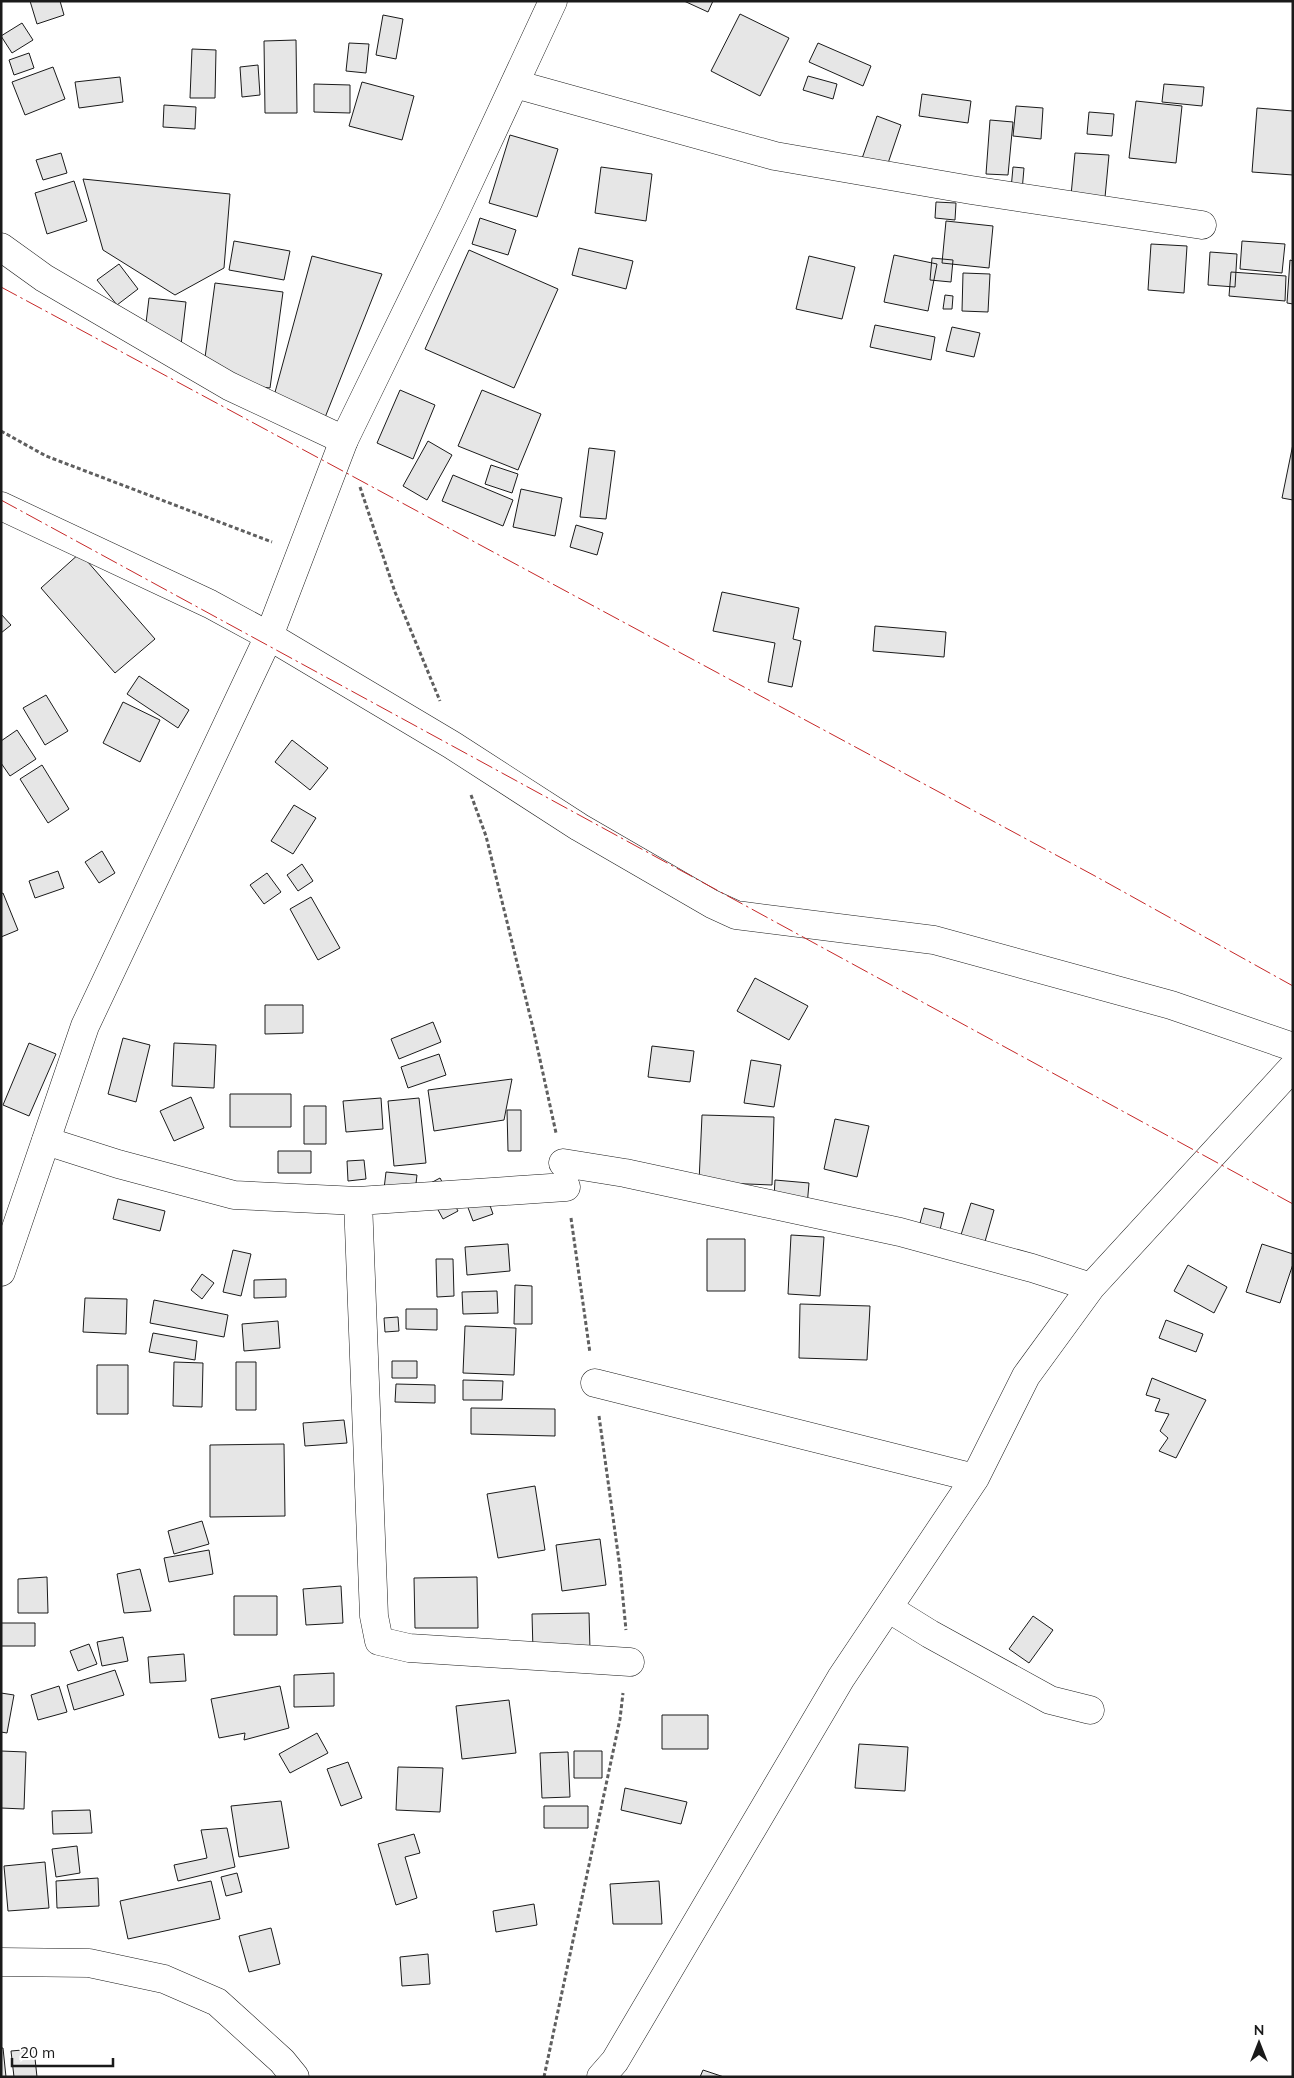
<svg xmlns="http://www.w3.org/2000/svg" width="1294" height="2078" font-family="Mulish,sans-serif">
<rect width="100%" height="100%" fill="#fff"/>
<path fill="#e6e6e6" stroke="#1a1a1a" d="M30 1H60L64 15 37 24Z
M684 1H713L708 12Z
M740 14 789 38 760 96 711 71Z
M383 15 403 19 396 59 376 55Z
M22 23 33 40 12 53 1 36Z
M296 40 297 113H265L264 41Z
M349 43 369 44 366 73 346 71Z
M818 43 871 66 863 86 809 62Z
M192 49 216 50 215 98H190Z
M29 53 34 68 14 75 9 60Z
M258 65 260 95 242 97 240 67Z
M53 67 65 99 25 115 12 82Z
M808 76 837 84 833 99 803 90Z
M120 77 123 102 79 108 75 82Z
M362 82 414 96 402 140 349 126Z
M314 84 350 85V113L314 112Z
M1164 84 1204 87 1202 106 1162 102Z
M922 94 971 101 968 123 919 116Z
M1136 101 1182 106 1176 163 1129 158Z
M164 105 196 107 195 129 163 127Z
M1016 106 1043 108 1041 139 1013 136Z
M1257 108 1293 111V175L1252 172Z
M1089 112 1114 114 1112 136 1087 134Z
M877 116 901 125 884 175 859 167Z
M990 120 1013 122 1008 175 986 174Z
M510 135 558 149 537 217 489 203Z
M61 153 67 173 43 180 36 160Z
M1075 153 1109 155 1104 208 1070 206Z
M601 167 652 174 646 221 595 213Z
M1013 167 1024 168 1022 191 1011 189Z
M83 179 230 194 224 268 175 295 103 250Z
M74 181 87 221 47 234 35 193Z
M936 202 956 203 955 220 935 218Z
M480 218 516 230 508 255 472 244Z
M946 221 993 226 989 268 942 263Z
M234 241 290 251 284 280 229 270Z
M1242 241 1285 244 1282 273 1240 269Z
M1151 244 1187 246 1184 293 1148 290Z
M579 248 633 261 626 289 572 275Z
M469 250 558 289 514 388 425 349Z
M1210 252 1237 254 1235 287 1208 285Z
M894 255 937 264 928 311 884 302Z
M312 256 382 274 324 420 274 396Z
M809 256 855 267 842 319 796 309Z
M932 258 953 260 951 282 930 280Z
M1290 260 1293 261V304L1287 303Z
M119 264 138 289 117 305 97 280Z
M1231 272 1286 276 1285 301 1229 296Z
M963 273 990 274 988 312 962 311Z
M215 283 283 292 270 388 202 380Z
M945 295 953 296 952 309H943Z
M149 298 186 302 181 345 144 340Z
M875 325 935 337 931 360 870 347Z
M952 327 980 333 974 357 946 351Z
M400 390 435 405 413 459 377 443Z
M482 390 541 414 518 470 458 446Z
M428 441 452 455 427 500 403 486Z
M1293 444V500L1282 498Z
M589 448 615 451 606 519 580 517Z
M491 465 518 474 512 493 485 484Z
M453 475 513 500 503 526 442 501Z
M521 489 562 498 555 536 513 527Z
M576 525 603 533 597 555 570 547Z
M80 553 155 639 115 673 41 588Z
M722 592 799 608 793 639 801 641 792 687 768 682 775 643 713 631Z
M1 614 11 625 1 633Z
M875 626 946 632 944 657 873 651Z
M139 676 189 710 178 728 127 694Z
M46 695 68 731 45 745 23 708Z
M123 702 160 720 140 762 103 743Z
M17 730 36 759 10 776 1 763V741Z
M292 740 328 768 310 790 275 762Z
M42 765 69 809 48 823 20 779Z
M294 805 316 818 293 854 271 841Z
M102 851 115 873 99 883 85 862Z
M302 864 313 881 298 891 287 875Z
M58 871 64 888 35 898 29 881Z
M267 873 281 892 264 904 250 885Z
M3 893 18 930 1 937V894Z
M311 897 340 948 318 960 290 909Z
M755 978 808 1006 789 1040 737 1011Z
M265 1005H303V1033L265 1034Z
M433 1022 441 1042 399 1059 391 1039Z
M123 1038 150 1045 136 1102 108 1094Z
M29 1043 56 1054 29 1116 3 1105Z
M174 1043 216 1045 214 1088 172 1086Z
M652 1046 694 1051 690 1082 648 1077Z
M439 1054 446 1075 408 1088 401 1067Z
M751 1060 781 1065 774 1107 744 1103Z
M512 1079 504 1120 434 1131 428 1090Z
M230 1094H291V1127H230Z
M191 1097 204 1128 174 1141 160 1111Z
M381 1098 383 1129 346 1132 343 1101Z
M419 1098 426 1163 394 1166 388 1101Z
M304 1106H326V1144H304Z
M507 1110H521V1151H508Z
M702 1115 774 1117 772 1185 699 1182Z
M835 1119 869 1126 857 1177 824 1169Z
M278 1151H311V1173H278Z
M364 1160 366 1179 348 1181 347 1161Z
M386 1172 417 1175 415 1192 384 1189Z
M440 1178 458 1211 443 1219 425 1186Z
M775 1180 809 1183 806 1218 773 1216Z
M482 1183 493 1214 473 1221 461 1189Z
M118 1199 165 1211 160 1231 113 1219Z
M971 1203 994 1210 984 1245 960 1238Z
M924 1208 944 1213 935 1251 914 1246Z
M791 1235 824 1237 820 1296 788 1294Z
M707 1239H745V1291H707Z
M508 1244 510 1271 467 1275 465 1247Z
M1262 1244 1293 1254V1264L1280 1303 1246 1292Z
M233 1250 251 1254 241 1296 223 1292Z
M436 1259H453L454 1296 437 1297Z
M1188 1265 1227 1287 1214 1313 1174 1291Z
M202 1274 214 1283 202 1299 191 1290Z
M286 1279V1297L254 1298V1280Z
M515 1285 532 1286V1324H514Z
M497 1291 498 1313 463 1314 462 1292Z
M85 1298 127 1299 126 1334 83 1332Z
M154 1300 228 1315 224 1337 150 1323Z
M800 1304 870 1306 867 1360 799 1358Z
M406 1309H437V1330L406 1329Z
M398 1317 399 1331 385 1332 384 1318Z
M1166 1320 1203 1334 1196 1352 1159 1338Z
M278 1321 280 1348 244 1351 242 1324Z
M465 1326 516 1328 514 1375 463 1373Z
M153 1333 197 1341 195 1360 149 1352Z
M392 1361H417V1378H392Z
M174 1362 203 1363 202 1407 173 1406Z
M236 1362H256V1410H236Z
M97 1365H128V1414H97Z
M1152 1378 1206 1400 1176 1458 1159 1451 1168 1438 1160 1431 1169 1414 1155 1411 1160 1399 1146 1395Z
M463 1380 503 1381 502 1400H463Z
M396 1384 435 1385V1403L395 1402Z
M471 1408 555 1409V1436L471 1434Z
M344 1420 347 1443 305 1446 303 1423Z
M284 1444 285 1516 210 1517V1445Z
M535 1486 545 1550 498 1558 487 1494Z
M202 1521 209 1544 174 1554 168 1531Z
M600 1539 606 1585 562 1591 556 1545Z
M209 1550 213 1574 169 1582 164 1558Z
M140 1569 151 1611 124 1613 117 1574Z
M47 1577 48 1613H18V1579Z
M477 1577 478 1628H415L414 1578Z
M341 1586 343 1623 306 1625 303 1589Z
M234 1596H277V1635H234Z
M589 1613 590 1650 533 1651 532 1614Z
M1033 1616 1053 1630 1029 1663 1009 1649Z
M1 1623H35V1646H1Z
M123 1637 128 1661 102 1666 97 1642Z
M89 1644 97 1664 78 1671 70 1651Z
M184 1654 186 1681 150 1683 148 1657Z
M115 1670 124 1695 74 1710 67 1685Z
M334 1673V1706L294 1707V1675Z
M59 1686 67 1712 38 1720 31 1695Z
M280 1686 289 1728 244 1740 245 1733 219 1738 211 1699Z
M1 1693 14 1695 7 1733 1 1732Z
M509 1700 516 1753 462 1759 456 1706Z
M662 1715H708V1749H662Z
M317 1733 328 1753 290 1773 279 1754Z
M859 1744 908 1747 905 1791 855 1788Z
M1 1751 26 1752 24 1809 1 1808Z
M574 1751H602V1778H574Z
M568 1752 570 1797 542 1798 540 1753Z
M348 1762 362 1798 341 1806 327 1769Z
M398 1767 443 1768 440 1812 396 1810Z
M625 1788 687 1802 681 1824 621 1810Z
M281 1801 289 1848 239 1857 231 1806Z
M544 1806H588V1828H544Z
M90 1810 92 1833 53 1834 52 1811Z
M227 1828 235 1867 178 1881 174 1865 207 1858 201 1830Z
M414 1834 420 1853 405 1857 417 1898 396 1905 378 1844Z
M77 1846 80 1873 56 1877 52 1849Z
M45 1862 49 1908 8 1911 4 1866Z
M237 1873 242 1892 226 1896 221 1877Z
M98 1878 99 1906 57 1908 56 1881Z
M211 1881 220 1919 128 1939 120 1901Z
M659 1881 662 1924H613L610 1884Z
M534 1904 537 1925 496 1932 493 1911Z
M271 1928 280 1964 249 1972 239 1936Z
M428 1954 430 1984 402 1986 400 1957Z
M1 2048H3L6 2077H1Z
M34 2049 37 2077H14L11 2051Z
M703 2070 724 2077H700Z"/>
<g fill="none" stroke-linecap="round" stroke-linejoin="round">
<defs>
<path id="minor" d="M515 84 775 156 971 190 1202 225
M1 247 44 278 229 386 344 440
M1 506 210 604 269 636 452 745 579 827 712 904 736 915 934 940 1171 1005 1293 1047
M46 1141 118 1164 234 1195 358 1201 566 1187
M563 1163 625 1173 900 1232 1032 1268 1091 1287
M358 1201 374 1616 379 1641 409 1648 630 1662
M595 1383 975 1478
M888 1608 930 1634 1050 1700 1090 1710
M1 1962 89 1963 164 1979 217 2002 282 2061 295 2077
M601 2077 615 2061 841 1678 975 1478 1026 1376 1091 1287 1293 1067"/>
<path id="tertiary" d="M1 1272 85 1026 269 636 344 440 454 214 553 1"/>
</defs>
<use href="#minor" stroke="#1a1a1a" stroke-width="29"/>
<use href="#tertiary" stroke="#1a1a1a" stroke-width="29"/>
<path stroke="#5f5f5f" stroke-width="3" stroke-dasharray="4 2.5" stroke-linecap="butt" d="M1 431 46 456 272 542
M360 487 395 592 440 701
M471 795 486 836 534 1032 556 1133
M571 1218 590 1353
M599 1416 620 1568 626 1630
M544 2077 620 1719 623 1693"/>
<use href="#minor" stroke="#fff" stroke-width="28"/>
<use href="#tertiary" stroke="#fff" stroke-width="28"/>
<path stroke="#c62828" stroke-width="1" stroke-dasharray="18 4 2.5 4" stroke-linecap="butt" d="M1 287 1095 876 1293 986
M1 500 1293 1204"/>
</g>
<rect width="1294" height="2078" fill="none" stroke="#1a1a1a" stroke-width="5"/>
<g transform="translate(1259 2043)" stroke="#ffffff" stroke-width="4" paint-order="stroke">
<path d="M0-4L9 19L0 12L-9 19Z" fill="#1a1a1a"/>
<text y="-8" font-size="14" font-weight="bold" text-anchor="middle" fill="#1a1a1a">N</text>
</g>
<path d="M12 2058v8h101v-8" fill="none" stroke="#1a1a1a" stroke-width="2.5"/>
<text x="20" y="2058" font-size="15" fill="#1a1a1a" stroke="#ffffff" stroke-width="4" paint-order="stroke">20 m</text>
</svg>
